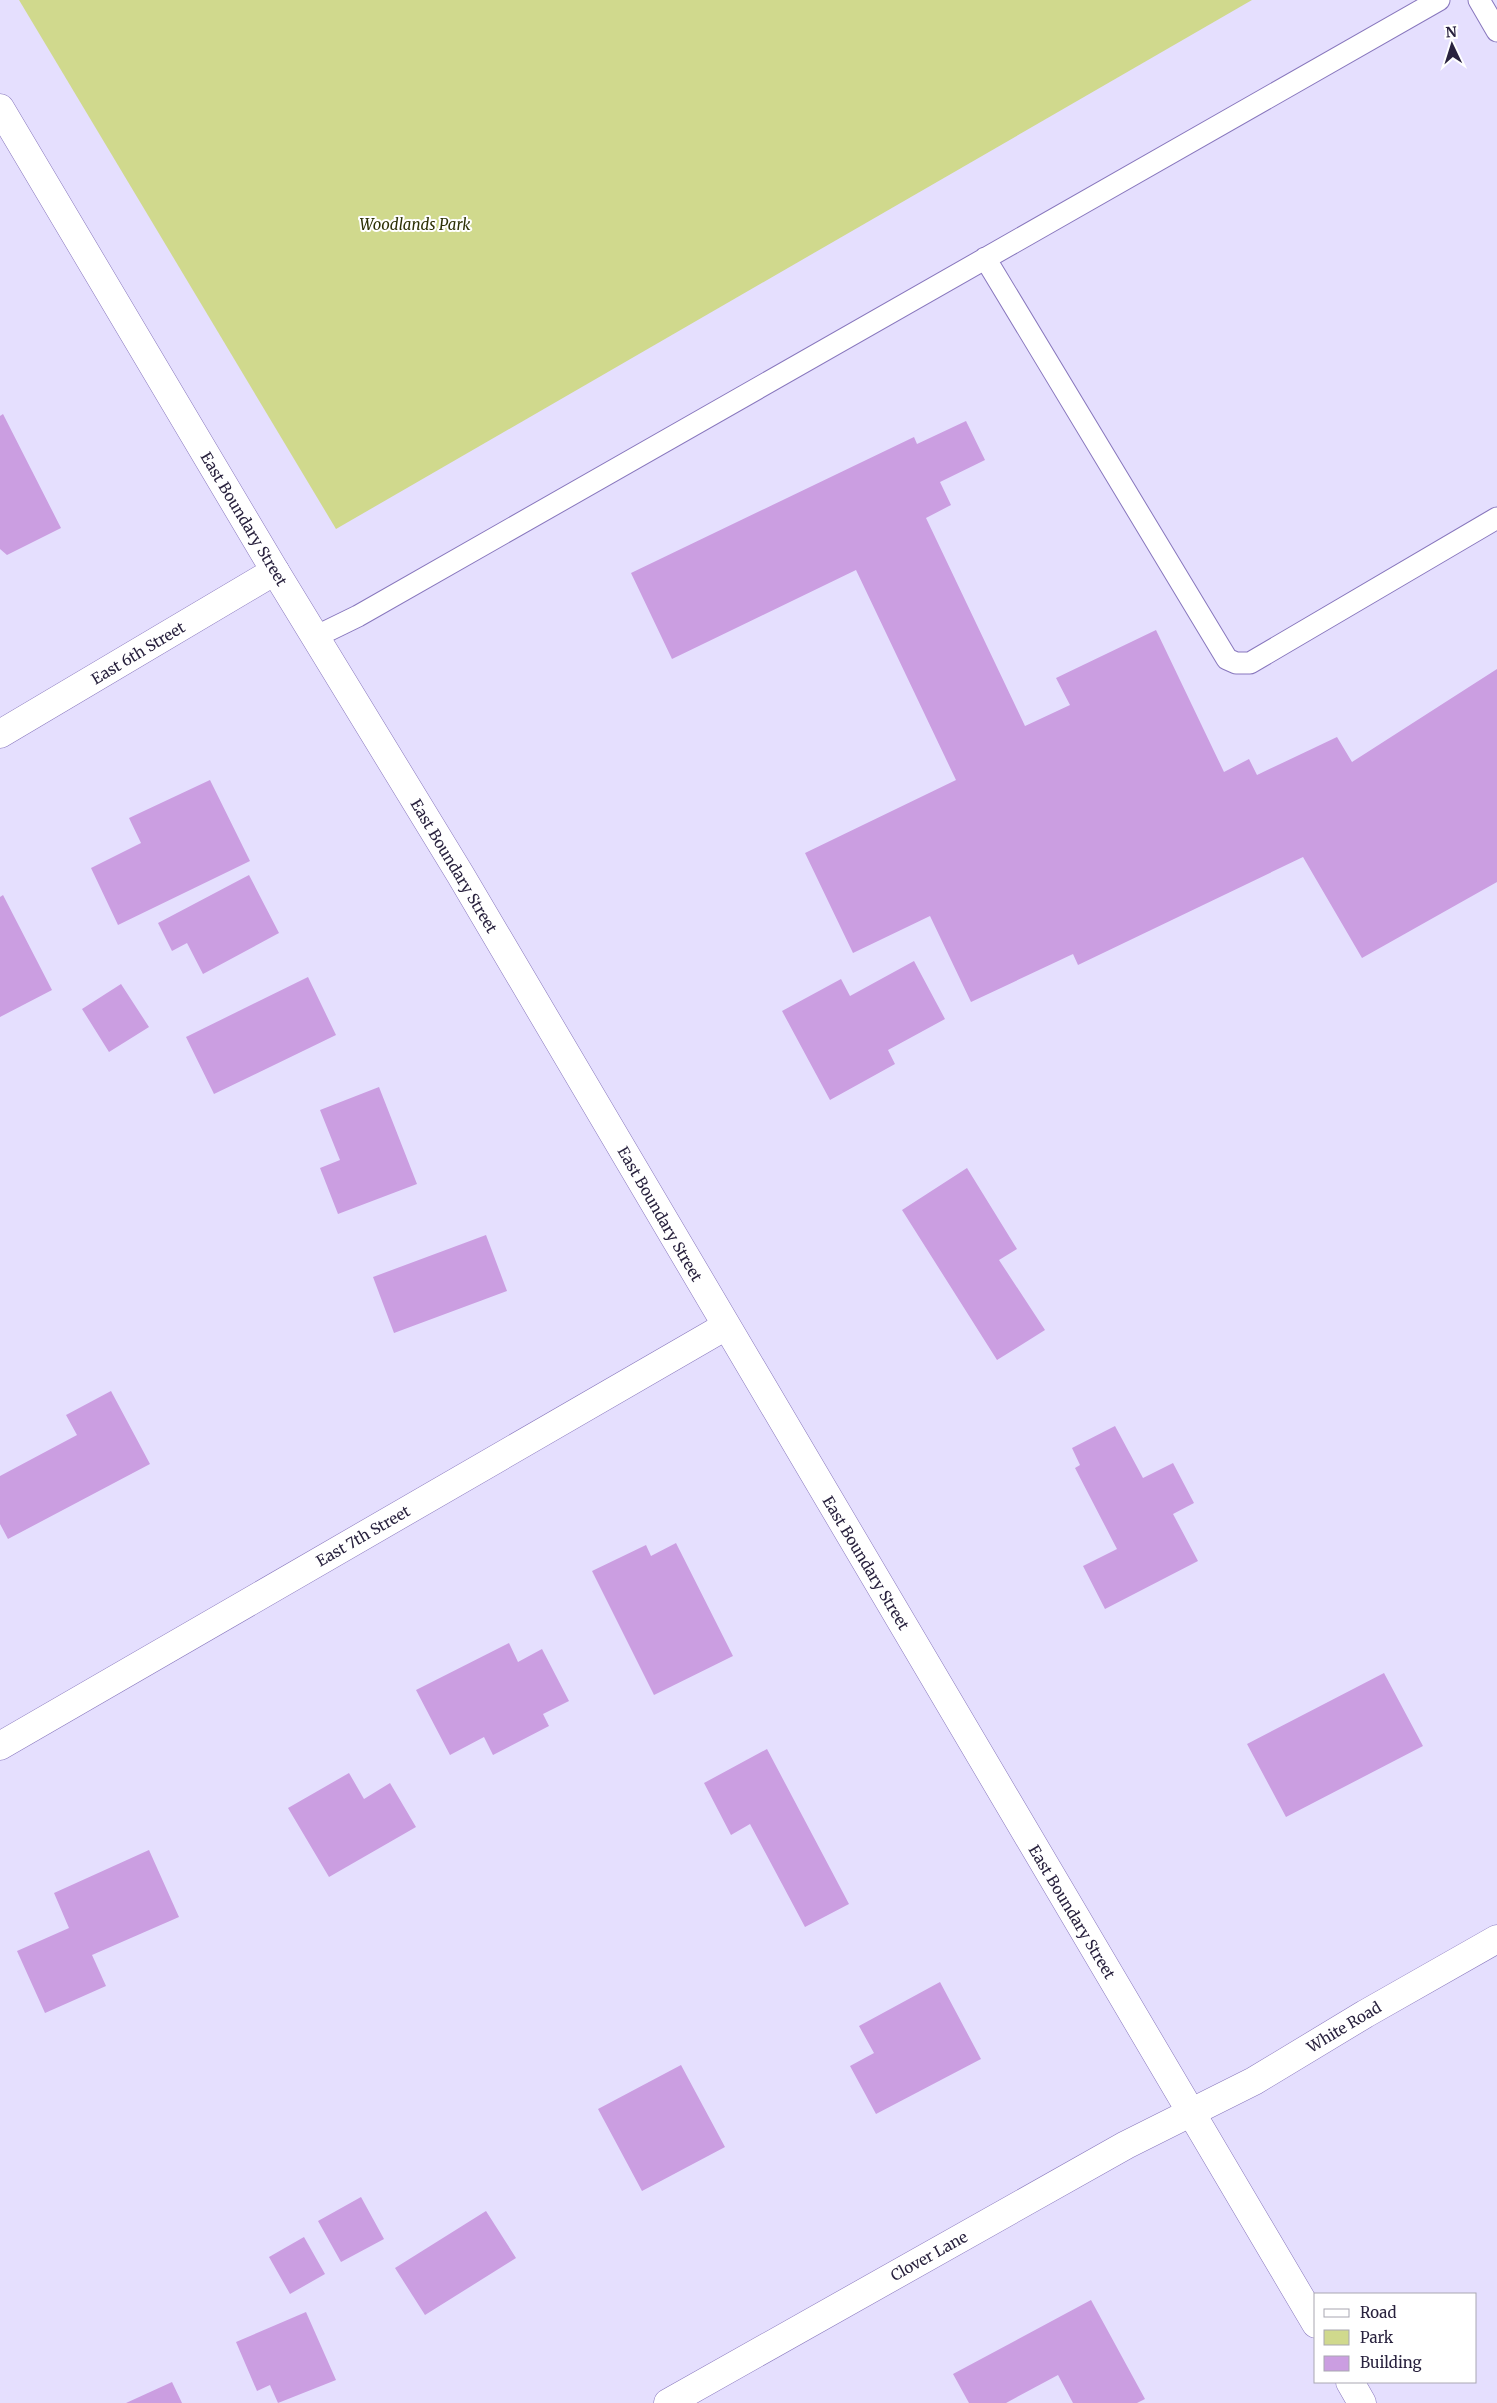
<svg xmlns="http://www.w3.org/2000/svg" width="1497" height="2403" font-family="Merriweather,serif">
<rect width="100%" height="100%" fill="#e5dffe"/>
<path fill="#d0d98d" d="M19 0H1252L336 529Z"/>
<path fill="#cb9ee1" d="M3 414 61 528 7 555 0 549V416Z
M966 421 985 460 940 482 951 505 926 518 1025 726 1070 705 1056 678 1156 630 1224 772 1249 759 1257 775 1337 737 1352 762 1497 669V882L1362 958 1303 857 1078 965 1073 954 971 1002 930 916 853 953 805 853 956 780 856 570 672 659 631 573 914 437 917 444Z
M210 780 250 861 118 925 91 868 141 843 129 818Z
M249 875 279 933 203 974 187 943 172 951 158 923Z
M3 895 52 990 0 1017V897Z
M914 961 945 1019 888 1050 895 1064 830 1100 782 1011 841 979 850 996Z
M308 977 336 1035 214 1094 186 1037Z
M121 984 149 1027 109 1052 82 1009Z
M379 1087 417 1184 338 1214 320 1168 340 1160 320 1110Z
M967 1168 1017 1249 999 1260 1045 1330 997 1360 902 1210Z
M486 1235 507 1291 394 1333 373 1277Z
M111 1391 150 1464 8 1539 0 1524V1476L77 1435 66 1415Z
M1115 1426 1143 1478 1173 1463 1194 1503 1173 1514 1198 1561 1105 1609 1083 1566 1117 1549 1075 1468 1080 1465 1072 1448Z
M676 1543 733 1656 654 1695 592 1571 646 1545 651 1556Z
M509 1643 518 1662 542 1649 569 1701 543 1714 549 1726 493 1755 484 1737 450 1755 416 1690Z
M1384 1673 1423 1746 1286 1817 1247 1744Z
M767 1749 849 1904 805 1927 750 1824 731 1835 704 1783Z
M349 1773 364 1799 390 1783 416 1827 329 1877 288 1808Z
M149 1850 179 1917 92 1955 106 1986 45 2013 17 1951 69 1928 54 1893Z
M940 1982 981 2059 876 2114 850 2066 874 2053 859 2026Z
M681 2065 725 2147 642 2191 598 2109Z
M361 2197 384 2239 341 2262 318 2221Z
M486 2211 516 2258 425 2315 395 2268Z
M304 2237 325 2274 290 2294 269 2257Z
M1091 2300 1145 2399 1137 2403H1073L1058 2375 1006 2403H969L953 2374Z
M306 2312 336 2380 278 2403 270 2385 257 2391 236 2342Z
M172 2382 182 2403H126Z"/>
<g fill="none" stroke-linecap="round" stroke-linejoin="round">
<defs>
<path id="lane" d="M1479 0 1497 31
M985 258 1227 659 1236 663H1250L1497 518
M315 637 358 616 1439 0"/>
<path id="street" d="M0 734 275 571
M0 1746 726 1326
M668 2403 1126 2145 1254 2081 1365 2014 1497 1939"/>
<path id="secondary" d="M0 108 275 571 460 874 1316 2324
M1350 2382 1362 2403"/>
</defs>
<use href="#lane" stroke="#8877bd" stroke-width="23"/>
<use href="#street" stroke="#8877bd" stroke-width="29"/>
<use href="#secondary" stroke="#8877bd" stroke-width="29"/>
<use href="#lane" stroke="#fff" stroke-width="21"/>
<use href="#street" stroke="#fff" stroke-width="28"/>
<use href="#secondary" stroke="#fff" stroke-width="28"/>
</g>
<g text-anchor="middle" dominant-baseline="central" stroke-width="4" stroke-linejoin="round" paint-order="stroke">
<g font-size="15" font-style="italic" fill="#2d3106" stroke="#fff">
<text x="415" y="224">Woodlands Park</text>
</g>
<g font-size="15" fill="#29223e" stroke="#fff">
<text transform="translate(244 519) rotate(59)">East Boundary Street</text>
<text transform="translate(138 653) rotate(-31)">East 6th Street</text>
<text transform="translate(454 866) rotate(59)">East Boundary Street</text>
<text transform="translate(660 1214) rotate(60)">East Boundary Street</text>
<text transform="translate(363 1536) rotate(-30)">East 7th Street</text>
<text transform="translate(866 1563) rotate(59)">East Boundary Street</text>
<text transform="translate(1072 1912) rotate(59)">East Boundary Street</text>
<text transform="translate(1344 2027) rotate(-31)">White Road</text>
<text transform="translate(929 2256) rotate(-29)">Clover Lane</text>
</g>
</g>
<rect x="1314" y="2293" width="162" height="90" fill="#ffffff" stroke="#a9a7b2"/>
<rect x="1324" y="2309" width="25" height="8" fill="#ffffff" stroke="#a9a7b2"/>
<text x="1360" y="2318" font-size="15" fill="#29223e">Road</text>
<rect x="1324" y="2330" width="25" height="15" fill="#d0d98d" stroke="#a9a7b2"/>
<text x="1360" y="2343" font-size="15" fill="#29223e">Park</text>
<rect x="1324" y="2356" width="25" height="15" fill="#cb9ee1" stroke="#a9a7b2"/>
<text x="1360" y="2368" font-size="15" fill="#29223e">Building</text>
<g transform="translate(1452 45) rotate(356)" stroke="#ffffff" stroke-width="4" paint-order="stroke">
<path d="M0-4L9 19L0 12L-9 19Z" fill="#29223e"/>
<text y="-8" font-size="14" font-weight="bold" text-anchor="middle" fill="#29223e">N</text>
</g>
</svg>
